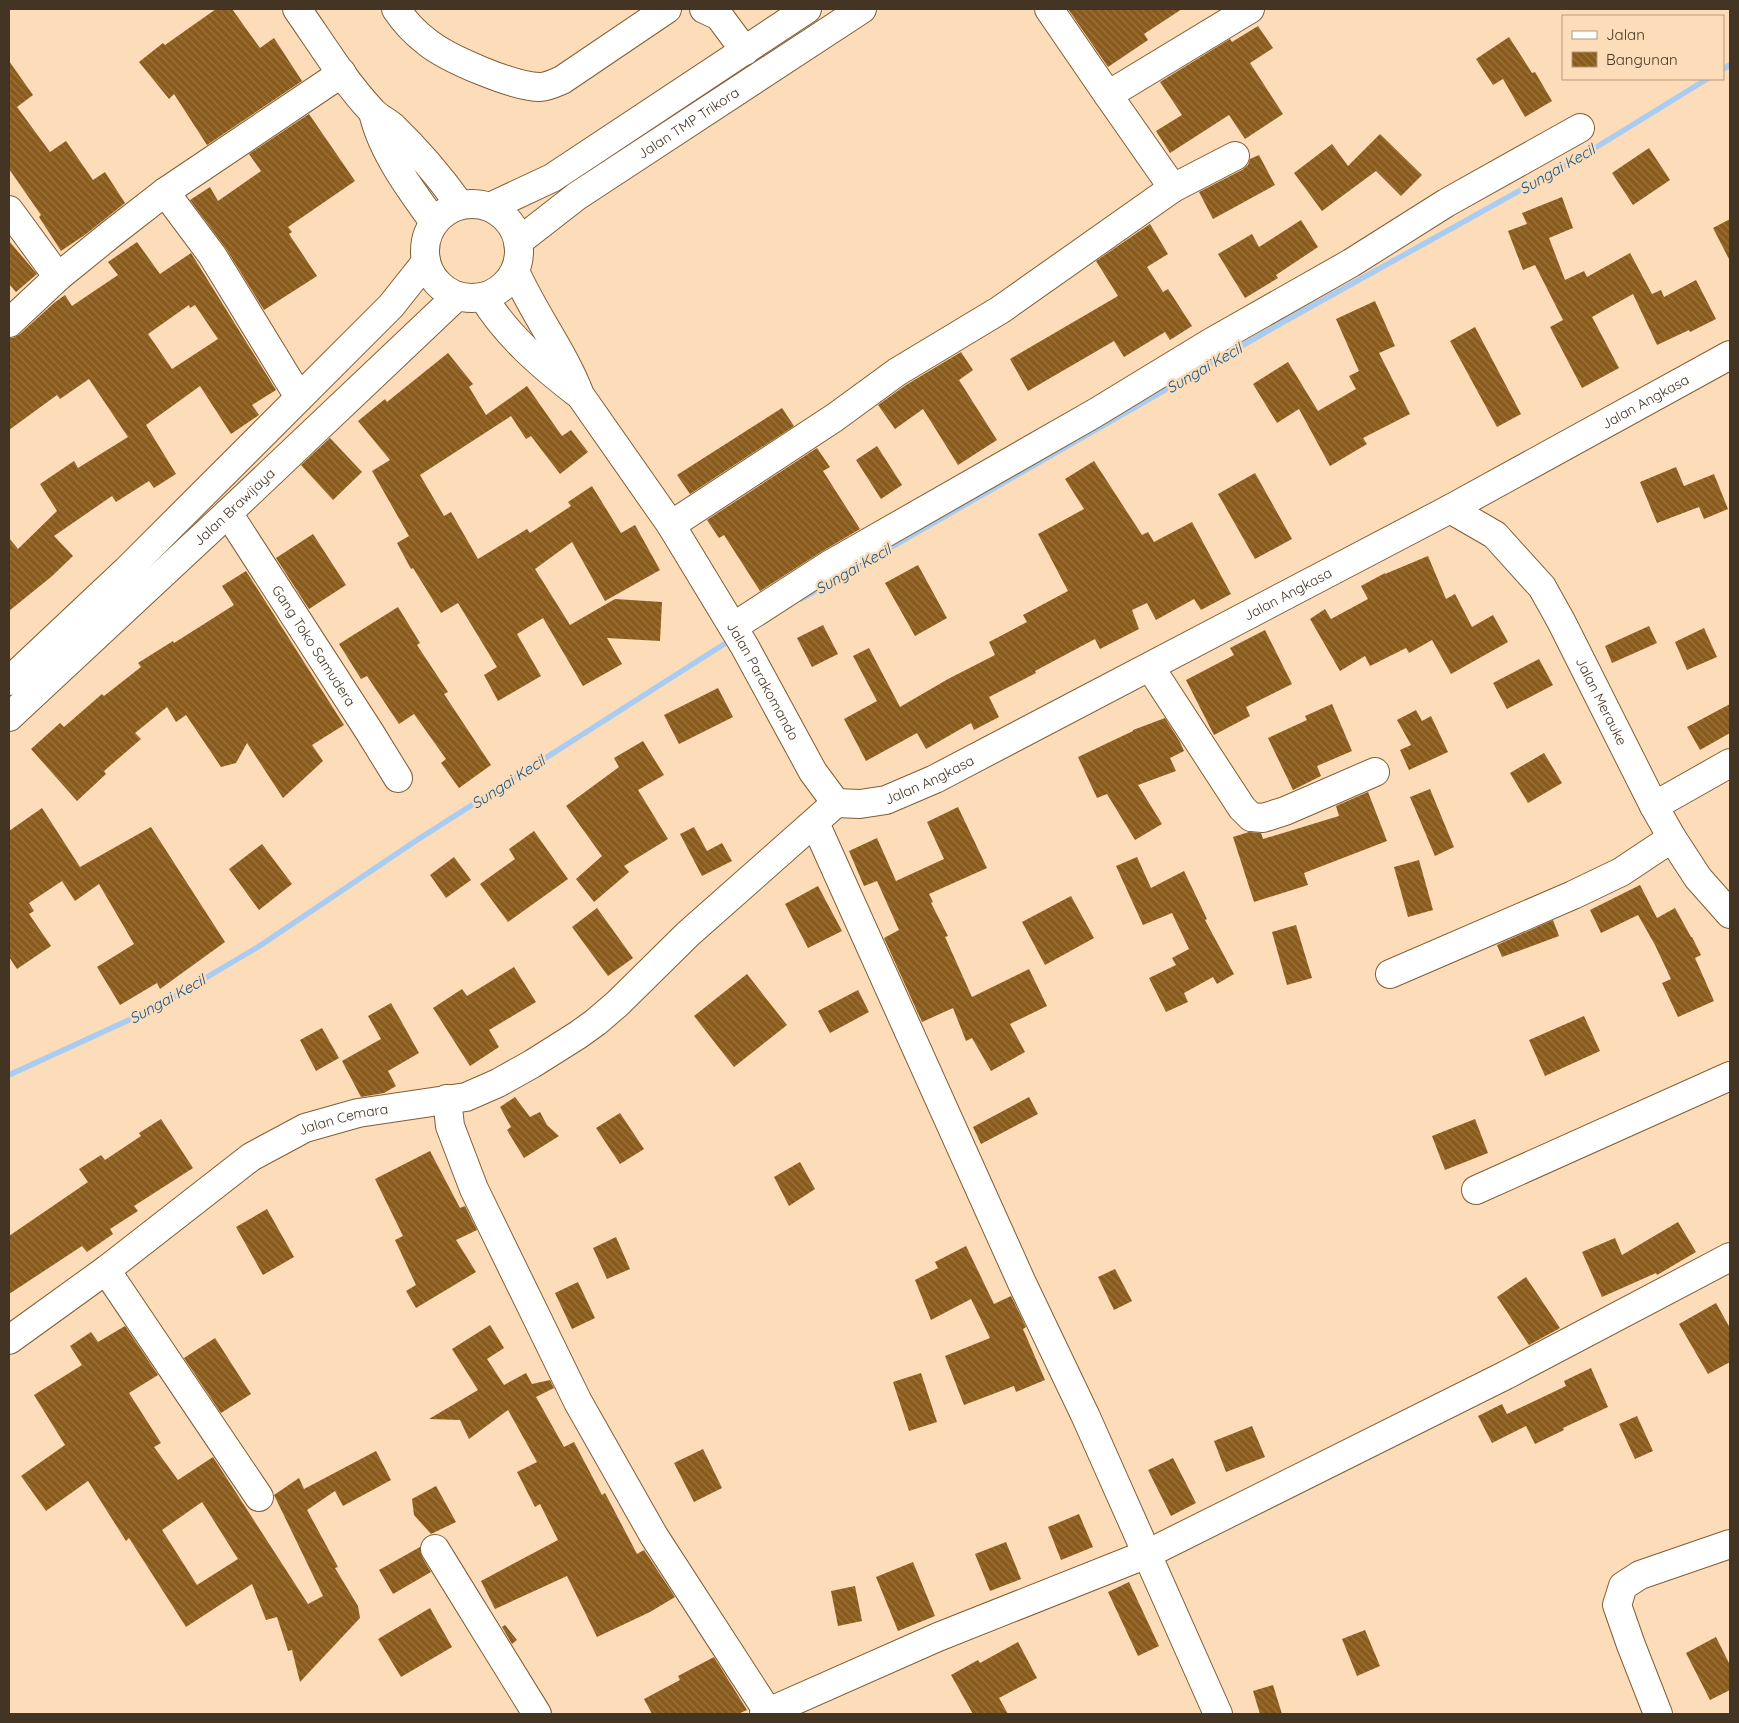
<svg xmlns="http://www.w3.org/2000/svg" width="1739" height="1723" font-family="Quicksand,sans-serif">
<defs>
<pattern id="building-back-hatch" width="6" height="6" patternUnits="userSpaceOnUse" patternTransform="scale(1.25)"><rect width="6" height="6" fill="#8a5b1b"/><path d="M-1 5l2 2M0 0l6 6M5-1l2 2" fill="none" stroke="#997544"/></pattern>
</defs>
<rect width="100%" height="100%" fill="#fcdcb9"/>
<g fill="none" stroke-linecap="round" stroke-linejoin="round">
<path stroke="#a8ccf2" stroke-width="5.5" d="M1723 69 1730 65
M801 599 1285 321 1582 156 1707 79
M9 1075 153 1009 258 947 417 840 732 639"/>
</g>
<path fill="url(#building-back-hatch)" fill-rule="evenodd" d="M216 9H232L260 48 274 38 302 81 207 145 174 94 169 99 139 62 163 43 165 45Z
M1068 9H1182L1144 34 1148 40 1108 67Z
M1258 26 1273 48 1250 63 1283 114 1245 139 1229 115 1170 153 1156 131 1182 115 1160 82 1230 39 1232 42Z
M1509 37 1532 73 1535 72 1552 101 1525 117 1503 79 1493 85 1476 59Z
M9 61 33 95 17 107 50 152 66 141 93 180 105 172 125 203 86 234 61 251 39 217 41 215 9 169Z
M309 114 355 181 288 227 292 232 289 234 317 276 264 310 225 247 190 200 210 187 218 201 261 171 249 154Z
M1380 134 1422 175 1401 196 1376 171 1322 211 1294 173 1332 144 1348 166Z
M1649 148 1670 180 1633 205 1612 173Z
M1259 155 1275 185 1213 219 1199 192 1242 170 1248 165 1250 159Z
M1562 197 1573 228 1549 238 1565 280 1584 271 1587 277 1630 253 1652 294 1661 290 1664 297 1696 280 1716 319 1690 332 1689 330 1657 345 1633 294 1592 317 1619 368 1582 388 1550 327 1563 320 1535 265 1523 270 1508 231 1527 224 1522 213Z
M1730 219V261L1713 228Z
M1301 220 1318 247 1276 275 1278 278 1245 298 1218 254 1252 234 1259 247Z
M1150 224 1168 254 1147 267 1163 292 1168 289 1192 326 1170 340 1165 332 1124 357 1114 341 1028 391 1010 359 1118 296 1096 261Z
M9 241 37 274 16 292 9 284Z
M137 242 160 274 191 253 276 390 252 405 259 415 231 434 200 386 146 425 176 474 154 488 149 481 116 502 112 496 54 536 73 556 51 577 9 611V538L18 549 57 511 40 484 74 461 78 468 128 437 89 379 60 399 57 395 9 430V338H13L20 334 54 303 65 295 72 306 118 275 108 262ZM189 305 190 308 195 305 218 339 172 369 148 334Z
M1375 301 1395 346 1379 353 1410 414 1363 438 1367 444 1330 466 1299 409 1277 423 1253 384 1288 362 1318 411 1356 389 1349 376 1359 371 1336 319Z
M1475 327 1521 414 1497 427 1450 341Z
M961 352 973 370 959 380 997 440 958 465 923 409 895 429 878 405 906 385Z
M448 353 473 384 469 387 486 415 527 386 562 436 571 430 588 452 560 474 531 436 526 439 511 416 420 475 444 516 451 512 478 559 527 529 530 533 571 506 568 502 592 486 621 533 635 525 660 570 605 601 572 542 535 569 570 625 615 599 662 602 660 641 607 638 622 664 583 686 543 618 517 634 541 676 498 701 484 675 497 667 458 603 441 613 413 568 411 569 397 543 409 536 372 471 390 460 358 421 385 399 387 402Z
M782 408 794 426 690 494 677 475Z
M330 438 362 472 333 500 301 465Z
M877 446 902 485 881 499 856 460Z
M817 448 830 467 823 471 860 529 821 552 760 591 724 535 719 538 707 520Z
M1094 461 1142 535 1148 532 1154 542 1192 522 1231 594 1201 610 1194 599 1156 620 1147 603 1132 610 1139 629 1100 649 1095 639 1035 671 1036 673 989 697 999 717 974 730 971 723 926 749 917 733 866 761 844 719 877 701 853 656 869 648 900 707 948 679 995 655 989 642 1027 622 1023 615 1068 591 1038 534 1084 509 1065 479Z
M1676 467 1684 486 1714 474 1728 509 1704 519 1699 507 1657 523 1640 482Z
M1255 473 1292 539 1255 559 1218 494Z
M313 534 346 585 309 609 276 558Z
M1428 556 1446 599 1455 594 1472 627 1493 615 1508 642 1451 674 1432 640 1409 653 1406 648 1370 666 1365 656 1340 671 1310 619 1325 609 1331 619 1368 599 1361 586 1385 573V574Z
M918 565 947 618 915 636 885 583Z
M246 571 344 725 312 745 323 761 283 798 247 743 236 763 221 767 186 715 176 722 167 707 135 733 141 739 104 771 106 774 77 801 31 749 60 723 64 727 102 694 104 696 141 667 138 663 173 641 174 643 234 605 222 586Z
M398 607 420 643 417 645 448 692 444 694 491 765 459 788 441 763 446 759 414 714 399 724 367 676 361 679 339 644Z
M823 625 838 654 812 667 797 638Z
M1649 626 1657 643 1612 663 1605 646Z
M1704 628 1717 657 1687 670 1675 642Z
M1265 630 1292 684 1246 707 1250 716 1214 735 1186 680 1234 655 1230 648Z
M1539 659 1553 685 1507 709 1493 683Z
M718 688 733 717 679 744 664 715Z
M1332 704 1352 751 1317 766 1321 776 1293 790 1268 738 1307 720 1305 716Z
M1730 704V733L1700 750 1687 727Z
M1416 710 1422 721 1431 716 1448 752 1409 770 1400 750 1411 745 1397 720Z
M1165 718 1180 742 1184 751 1170 758 1176 771 1138 785 1162 824 1135 840 1107 794 1097 798 1078 757 1133 731V730Z
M643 741 664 775 638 790 668 839 624 866 629 872 594 902 576 879 602 856 566 806 619 767 614 758Z
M1544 753 1562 783 1528 803 1510 773Z
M1430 789 1454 847 1435 856 1410 797Z
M1368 792 1387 841 1304 873 1308 885 1254 902 1233 837 1249 832 1261 833 1263 839 1339 816 1336 806Z
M958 807 987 868 929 894 933 902 931 903 948 936 945 937 972 997 1029 969 1047 1006 1010 1024 1025 1052 991 1071 972 1038 966 1041 953 1008 922 1022 884 938 899 930 877 881 864 886 849 851 877 838 896 881 944 859 927 822Z
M42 808 80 867 151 827 225 942 160 989 157 983 120 1005 97 967 134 944 99 884 75 901 62 881 29 903 34 911 29 914 51 946 17 969 9 957V831Z
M694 827 707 851 722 843 732 861 702 876 680 834Z
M534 831 568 879 508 922 480 884 515 859 509 849Z
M262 844 292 884 259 910 229 869Z
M454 857 471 880 446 898 430 875Z
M1137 857 1151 888 1184 871 1207 919 1205 920 1234 974 1217 984 1213 977 1184 993 1188 1002 1166 1012 1149 978 1176 965 1172 958 1189 949 1172 913 1143 925 1116 866Z
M1419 860 1433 910 1408 917 1394 867Z
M1640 885 1657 918 1675 908 1691 937H1692L1701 955 1695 958 1714 1001 1678 1017 1662 983 1671 979 1655 945 1638 915 1601 933 1590 910Z
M818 886 842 931 808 948 785 904Z
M1071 896 1094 938 1045 965 1022 922Z
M597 908 633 958 608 976 572 927Z
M1553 920 1559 936 1502 957 1497 945Z
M1296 925 1312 978 1287 985 1272 932Z
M514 967 536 1002 489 1030 499 1047 470 1066 433 1008 462 989 467 996Z
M747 974 787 1025 734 1067 694 1016Z
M858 990 869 1012 830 1033 818 1011Z
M391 1003 419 1053 388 1071 396 1086 384 1093 361 1097 342 1061 381 1039 368 1016Z
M1584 1016 1600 1051 1545 1076 1529 1040Z
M322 1028 339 1058 316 1071 300 1040Z
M515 1097 530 1117 540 1112 547 1125 559 1136 524 1158 507 1130 511 1127 500 1107Z
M1029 1097 1038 1114 981 1144 973 1127Z
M620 1113 644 1149 620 1164 596 1128Z
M161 1119 193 1168 134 1206 138 1211 110 1229 113 1234 87 1252 82 1246 9 1294V1236L88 1182 79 1169 101 1155 105 1160 141 1136 139 1133Z
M1475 1119 1488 1153 1445 1170 1432 1136Z
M430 1151 460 1208 465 1206 477 1230 456 1240 476 1272 416 1308 406 1291 416 1285 395 1240 403 1236 375 1179Z
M800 1162 815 1189 789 1206 774 1177Z
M267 1209 294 1257 263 1275 236 1227Z
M1678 1222 1696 1252 1657 1275 1656 1273 1602 1297 1582 1252 1615 1238 1622 1255Z
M616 1237 630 1269 607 1279 593 1248Z
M966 1246 994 1304 1011 1296 1026 1327 1023 1329 1045 1380 1016 1392 1014 1386 964 1405 945 1356 990 1338 971 1299 931 1320 915 1280 938 1268 935 1262Z
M1115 1269 1132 1301 1114 1310 1098 1277Z
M1526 1277 1560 1328 1529 1345 1497 1297Z
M578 1282 595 1318 572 1329 555 1293Z
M1716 1303 1730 1328V1362L1708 1374 1679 1324Z
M490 1325 504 1348 487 1359 504 1385 526 1373 532 1384 550 1380 554 1388 536 1397 564 1447 574 1442 602 1495 605 1493 637 1554 644 1550 675 1597 650 1612 597 1637 567 1576 495 1609 481 1581 558 1540 540 1504 535 1507 517 1472 537 1462 508 1410 469 1439 460 1420 429 1419 478 1390 452 1349Z
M125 1326 158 1375 129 1393 161 1443 154 1447 178 1480 213 1457 308 1604 323 1596 274 1495 299 1478 304 1489 376 1451 391 1480 343 1506 335 1491 307 1510 338 1567 335 1568 358 1606 360 1618 300 1682 292 1650 288 1651 277 1617 266 1620 252 1584 186 1627 129 1538 126 1541 88 1481 46 1511 21 1476 65 1445 34 1395 82 1365 70 1346 91 1332 98 1342ZM202 1502 238 1559 197 1585 162 1530Z
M215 1338 251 1394 221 1413 184 1358Z
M1591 1368 1608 1407 1563 1428 1564 1430 1535 1444 1526 1426 1492 1443 1478 1416 1502 1404 1507 1414 1566 1386 1564 1381Z
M921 1373 937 1422 909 1431 893 1382Z
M1637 1416 1653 1451 1635 1459 1619 1424Z
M1252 1426 1265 1457 1226 1472 1214 1441Z
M703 1449 722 1488 694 1502 674 1463Z
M1173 1458 1196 1503 1171 1516 1148 1470Z
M436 1486 456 1522 431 1534 414 1515 412 1499Z
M1079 1514 1093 1547 1061 1560 1048 1527Z
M1006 1542 1021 1579 990 1591 975 1554Z
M420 1547 422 1557 431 1572 393 1594 379 1570Z
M913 1562 935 1616 898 1631 876 1577Z
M1129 1582 1159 1646 1138 1656 1108 1592Z
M855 1586 862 1621 838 1626 831 1591Z
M430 1608 452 1647 401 1677 378 1639Z
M505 1625 517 1640 512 1644 502 1627Z
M1365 1630 1380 1666 1357 1676 1342 1639Z
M1716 1637 1730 1665V1690L1710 1700 1686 1653Z
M1018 1642 1037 1678 999 1698 1008 1714H973L951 1675 978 1660 980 1663Z
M714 1657 747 1710 738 1714H652L644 1699 680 1680 678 1676Z
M1273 1685 1282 1714H1260L1253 1691Z"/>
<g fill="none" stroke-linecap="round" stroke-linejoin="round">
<defs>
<g id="minor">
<path d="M297 9C321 43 343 80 372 111 377 117 386 121 393 127 417 150 440 177 460 205"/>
<path d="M396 9C404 21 415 33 427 42 448 59 514 87 540 87 547 87 555 83 562 80L667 9"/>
<path d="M704 9 719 16 745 51"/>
<path d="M1049 9 1108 95 1250 9"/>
<path d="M1108 95 1173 188"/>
<path d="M374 116C383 153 412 192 434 222"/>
<path d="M165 192 212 255 299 397"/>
<path d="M9 210 58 277"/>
<path id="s1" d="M515 271C534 314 563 351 580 395L671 525 745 647 813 772 836 803"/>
<path d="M483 297C507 336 541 365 577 393"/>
<path d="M9 323 58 277 111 234 165 192 342 73"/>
<path id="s2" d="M1450 509 1495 535 1542 587 1561 621 1654 806 1672 838 1698 878 1730 914"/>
<path id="s3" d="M228 513 369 731 398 778"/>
<path d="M671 525 834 418 897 372 1000 310 1173 188 1235 156"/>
<path d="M733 627 829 565 1095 413 1210 343 1351 263 1446 203 1580 128"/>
<path d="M1150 667 1242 808 1251 817 1263 818 1285 811 1375 772"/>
<path id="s4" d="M836 803 860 804 886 800 935 779 1450 509 1730 355"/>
<path d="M1654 806 1730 763"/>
<path d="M815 823 1022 1283 1086 1417 1218 1714"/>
<path d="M1390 974 1573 895 1621 872 1672 838"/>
<path d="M447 1099 450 1126 474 1189 578 1402 654 1536 768 1712"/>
<path d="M1476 1190 1730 1076"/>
<path d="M106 1270 259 1497"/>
<path id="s5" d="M9 1340 106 1270 251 1157 305 1128 358 1113 466 1097 498 1083 532 1064 578 1035 596 1022 617 1004 688 934 836 803"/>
<path d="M435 1549 537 1714"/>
<path d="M764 1714 938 1637 1147 1554 1506 1375 1730 1257"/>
<path d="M1658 1714 1631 1645 1617 1605 1623 1586 1640 1575 1730 1544"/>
</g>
<g id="highway">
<circle cx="472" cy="251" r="47"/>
<path d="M490 207 552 178 807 9"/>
<path id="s6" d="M518 242 577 196 606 177 862 9"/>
<path d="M9 681 127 570 391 306 426 262"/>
<path id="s7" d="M9 717 228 513 457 296"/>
</g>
</defs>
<use href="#minor" stroke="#815e35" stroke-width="30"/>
<use href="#highway" stroke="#815e35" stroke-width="30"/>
<use href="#minor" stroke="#fff" stroke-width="28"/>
<use href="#highway" stroke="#fff" stroke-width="28"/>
</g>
<g text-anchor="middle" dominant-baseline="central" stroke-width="5" stroke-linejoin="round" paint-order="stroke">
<g font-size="14" fill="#443423" stroke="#fcdcb9">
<text stroke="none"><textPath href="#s6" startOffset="208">Jalan TMP Trikora</textPath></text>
<text stroke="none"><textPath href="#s4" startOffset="908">Jalan Angkasa</textPath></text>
<text stroke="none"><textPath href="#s7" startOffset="308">Jalan Brawijaya</textPath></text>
<text stroke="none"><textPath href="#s4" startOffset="502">Jalan Angkasa</textPath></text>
<text stroke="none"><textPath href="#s3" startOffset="158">Gang Toko Samudera</textPath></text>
<text stroke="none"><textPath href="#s1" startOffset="480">Jalan Parakomando</textPath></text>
<text stroke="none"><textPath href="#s2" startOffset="251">Jalan Merauke</textPath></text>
<text stroke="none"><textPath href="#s4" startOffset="98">Jalan Angkasa</textPath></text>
<text stroke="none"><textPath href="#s5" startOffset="404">Jalan Cemara</textPath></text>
</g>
<g font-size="15" font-style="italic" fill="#0c548e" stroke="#fcdcb9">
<text transform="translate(1557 169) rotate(-30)">Sungai Kecil</text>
<text transform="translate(1204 368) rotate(-30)">Sungai Kecil</text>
<text transform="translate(853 569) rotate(-30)">Sungai Kecil</text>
<text transform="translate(508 782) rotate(-33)">Sungai Kecil</text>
<text transform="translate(167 999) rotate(-29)">Sungai Kecil</text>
</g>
</g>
<rect width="1739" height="1723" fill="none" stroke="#443423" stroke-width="20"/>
<rect x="1562" y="15" width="162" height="65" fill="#fcdcb9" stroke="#b2997d"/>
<rect x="1572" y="31" width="25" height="8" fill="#ffffff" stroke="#b2997d"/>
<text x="1606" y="40" font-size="15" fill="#443423">Jalan</text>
<rect x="1572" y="52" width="25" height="15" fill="url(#building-back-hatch)" stroke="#b2997d"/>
<text x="1606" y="65" font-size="15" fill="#443423">Bangunan</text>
</svg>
